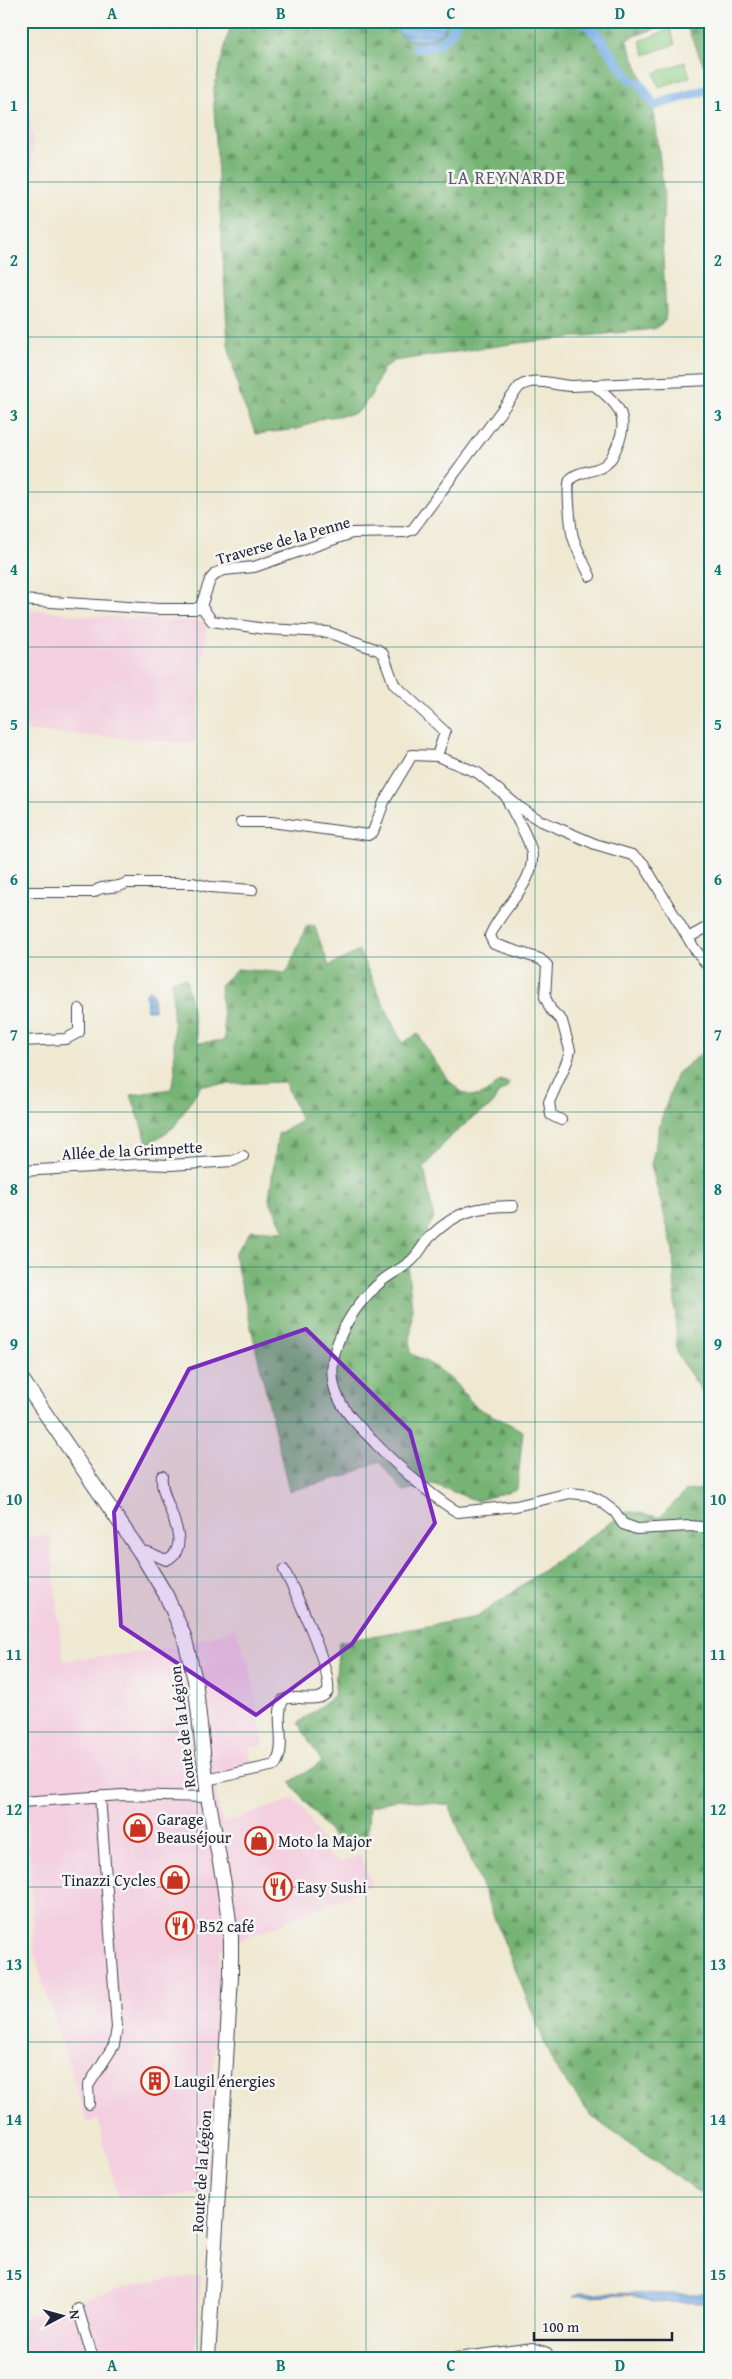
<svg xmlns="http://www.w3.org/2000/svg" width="732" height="2379" font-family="'Gentium Book Plus',serif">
<defs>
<pattern id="forest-firs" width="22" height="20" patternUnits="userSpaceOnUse" patternTransform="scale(1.25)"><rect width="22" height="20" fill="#76b474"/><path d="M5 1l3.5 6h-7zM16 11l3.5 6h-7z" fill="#609260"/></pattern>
<pattern id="water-rules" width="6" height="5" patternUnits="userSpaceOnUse" patternTransform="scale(1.25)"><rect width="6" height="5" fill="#78aee6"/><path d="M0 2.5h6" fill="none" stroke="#628dbc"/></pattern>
</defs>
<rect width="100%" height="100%" fill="#f6f6f2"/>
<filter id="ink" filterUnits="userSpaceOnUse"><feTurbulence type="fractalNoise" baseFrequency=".02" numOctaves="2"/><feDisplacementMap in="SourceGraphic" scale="10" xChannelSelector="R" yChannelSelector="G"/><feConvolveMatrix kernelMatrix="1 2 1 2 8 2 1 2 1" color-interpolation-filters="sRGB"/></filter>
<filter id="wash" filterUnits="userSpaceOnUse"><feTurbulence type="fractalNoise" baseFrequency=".0096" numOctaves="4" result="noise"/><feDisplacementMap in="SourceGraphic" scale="20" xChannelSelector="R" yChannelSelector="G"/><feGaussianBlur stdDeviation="1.12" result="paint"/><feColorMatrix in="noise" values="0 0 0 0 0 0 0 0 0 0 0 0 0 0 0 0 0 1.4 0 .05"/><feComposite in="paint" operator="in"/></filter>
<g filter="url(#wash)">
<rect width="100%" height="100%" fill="#efe9d2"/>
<path fill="#f3cfdf" d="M21 21 23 66 33 143 28 239 21 277Z
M21 455 31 473 21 474Z
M21 608 83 615 207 622 195 743 21 731Z
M50 1533 63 1661 180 1647 235 1628 251 1669 264 1745 249 1748 251 1759 249 1769 215 1776 217 1802 223 1823 294 1799 304 1810 331 1858 342 1862 361 1855 372 1886 241 1940 220 1950 207 2194 118 2197 98 2120 87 2122 43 1984 34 1948 27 1807 21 1808V1539Z
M201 2275 195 2358H21V2318L140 2283Z"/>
<path fill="#93d288" stroke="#5a7a62" d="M670 29 675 44 645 55 640 41Z
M685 62 690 77 659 87 654 73Z"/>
<path fill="url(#forest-firs)" stroke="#4c6b58" d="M232 21H678L626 39 652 103 655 118 664 195 662 240 666 312 665 321 654 329 518 343 394 361 383 369 372 394 361 409 353 414 323 418 298 429 256 434 240 396 228 344 213 91Z
M684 21H711V81Z
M314 925 329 966 359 951 402 1043 418 1034C428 1050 453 1097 475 1096 484 1096 494 1085 501 1081L509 1082 507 1088 499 1093 490 1107 472 1118 447 1140 424 1168 434 1218 414 1253 408 1271 412 1308 410 1353 434 1366 453 1381 476 1407 523 1431 517 1489 477 1501 433 1484 403 1491 379 1461 346 1476 289 1491 234 1254 251 1230 285 1232 269 1199 278 1134 301 1121 285 1082 201 1085 174 1127 148 1145 131 1095 171 1089 175 1074 172 980 186 978 198 1043 225 1040 220 985 237 969 287 973 306 927Z
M711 1046V1405L677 1354 673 1249 651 1165 661 1120 677 1073Z
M711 1488V2201L592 2117 554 2066 449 1805 399 1799 369 1807 367 1843H338L290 1782 322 1762 298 1723 334 1696 339 1642 477 1617 627 1511 660 1517 686 1491Z"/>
<path fill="url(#water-rules)" stroke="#4d6890" d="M393 21H448C440 48 400 49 393 21Z
M149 989 153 993 154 1010H147L146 994Z
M579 2293 711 2294V2303L655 2302 633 2297V2295L574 2296Z"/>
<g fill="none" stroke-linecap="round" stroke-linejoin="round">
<path stroke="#78aee6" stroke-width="10" d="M582 21 597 34 630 80
M416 48C434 48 452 41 456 21
M639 82 650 100
M655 105 706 90"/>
</g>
</g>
<g filter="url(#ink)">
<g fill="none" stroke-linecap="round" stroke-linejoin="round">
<defs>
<path id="street" d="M590 576C584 563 577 550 573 537 571 530 566 485 570 480 576 471 596 472 605 465 611 461 614 453 617 446 631 416 617 403 594 385
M21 600 158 609H195L201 606 210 580 216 573 224 570 254 567 352 533 406 532 413 529 519 387C534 376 552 385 571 386L711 380
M201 606 212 621 265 629 327 632 378 650 383 654 394 684 445 732 437 756 478 773 519 807 539 820 595 844 632 855 643 863 694 948 711 970
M507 799C514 815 526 832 531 849 539 882 500 908 490 936L494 944 540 959 547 965 545 997 551 1010 562 1021 570 1050 568 1059 549 1102 551 1115 561 1120
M241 822H271L368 835 373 832 384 802 412 755 437 756
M21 892H94C102 884 117 890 126 883H193L210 887 252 890
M688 938 711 925
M21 1041 66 1039 79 1032V1009
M21 1171 144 1164 170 1165 233 1161 243 1156
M513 1206C478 1206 456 1211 430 1237 423 1244 419 1254 411 1261 403 1268 392 1273 383 1280 352 1306 319 1356 338 1397 346 1415 363 1430 376 1444 393 1462 437 1501 458 1512L516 1506 570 1493 588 1495 599 1500 615 1512 623 1524 637 1529 690 1526 711 1528
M140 1552H148L166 1560C198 1545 158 1500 162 1476
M206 1780 275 1765C288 1746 274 1719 283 1700 295 1693 319 1706 328 1691 332 1671 295 1591 284 1570
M21 1802 122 1795 208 1797
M89 2104 88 2086 114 2045 117 2028 100 1796
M78 2309 93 2358
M456 2358 533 2348 547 2353"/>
<path id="secondary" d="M21 1378 140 1552 166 1595 184 1636 195 1680 208 1797 224 1884 231 1937V1977L208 2358"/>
</defs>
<use href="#street" stroke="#414052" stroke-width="12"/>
<use href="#secondary" stroke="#414052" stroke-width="16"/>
<use href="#street" stroke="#fff" stroke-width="10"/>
<use href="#secondary" stroke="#fff" stroke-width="14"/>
</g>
</g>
<path fill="#7b2cbf" fill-opacity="0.2" stroke="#7b2cbf" stroke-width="4" stroke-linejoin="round" d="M306 1329 410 1431 435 1523 352 1644 256 1715 121 1626 114 1512 189 1369Z"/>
<path fill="none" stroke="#0f766e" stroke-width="1" stroke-opacity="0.55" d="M197 21V2358M366 21V2358M535 21V2358M21 182H711M21 337H711M21 492H711M21 647H711M21 802H711M21 957H711M21 1112H711M21 1267H711M21 1422H711M21 1577H711M21 1732H711M21 1887H711M21 2042H711M21 2197H711"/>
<defs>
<symbol id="shop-ring" viewBox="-11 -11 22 22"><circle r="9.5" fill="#f6f6f2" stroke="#c8321e" stroke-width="1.5"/><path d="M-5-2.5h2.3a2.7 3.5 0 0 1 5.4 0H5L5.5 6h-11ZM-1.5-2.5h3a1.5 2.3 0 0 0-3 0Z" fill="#c8321e"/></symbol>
<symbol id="restaurant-ring" viewBox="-11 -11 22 22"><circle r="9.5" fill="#f6f6f2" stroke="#c8321e" stroke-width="1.5"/><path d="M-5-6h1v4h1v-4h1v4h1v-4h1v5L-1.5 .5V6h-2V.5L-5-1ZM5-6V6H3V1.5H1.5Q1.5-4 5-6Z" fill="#c8321e"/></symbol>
<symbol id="building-ring" viewBox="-11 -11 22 22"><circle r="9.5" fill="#f6f6f2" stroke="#c8321e" stroke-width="1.5"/><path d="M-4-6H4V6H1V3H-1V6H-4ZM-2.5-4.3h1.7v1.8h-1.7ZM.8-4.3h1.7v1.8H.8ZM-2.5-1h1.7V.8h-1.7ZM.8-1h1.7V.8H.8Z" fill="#c8321e"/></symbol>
</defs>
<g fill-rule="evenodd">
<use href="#shop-ring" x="122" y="1812" width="32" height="32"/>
<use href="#shop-ring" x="243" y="1825" width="32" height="32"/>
<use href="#shop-ring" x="159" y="1864" width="32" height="32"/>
<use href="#restaurant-ring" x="262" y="1871" width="32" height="32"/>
<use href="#restaurant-ring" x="164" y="1910" width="32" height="32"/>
<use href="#building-ring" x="139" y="2065" width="32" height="32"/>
</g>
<g text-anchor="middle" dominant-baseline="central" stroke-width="5" stroke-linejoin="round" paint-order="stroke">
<g font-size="16" fill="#22223b" stroke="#f6f6f2">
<text transform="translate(283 540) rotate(-16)">Traverse de la Penne</text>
<text transform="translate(132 1150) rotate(-3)">Allée de la Grimpette</text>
<text transform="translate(182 1727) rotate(-97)">Route de la Légion</text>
<text transform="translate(201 2171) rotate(-86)">Route de la Légion</text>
</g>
<g font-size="16" fill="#22223b" stroke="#f6f6f2" text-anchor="start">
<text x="157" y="1819">Garage<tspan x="157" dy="18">Beauséjour</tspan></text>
<text x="278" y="1841">Moto la Major</text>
<text x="156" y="1880" text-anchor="end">Tinazzi Cycles</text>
<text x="297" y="1887">Easy Sushi</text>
<text x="199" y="1926">B52 café</text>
<text x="174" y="2081">Laugil énergies</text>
</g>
<g font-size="18" letter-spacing="1" fill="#605575" stroke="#f6f6f2">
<text x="507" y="177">LA REYNARDE</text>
</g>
</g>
<rect width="732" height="2379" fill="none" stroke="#f6f6f2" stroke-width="55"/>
<g transform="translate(62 2316) rotate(84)" stroke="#f6f6f2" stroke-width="4" paint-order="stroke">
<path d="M0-4L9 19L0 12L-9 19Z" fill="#22223b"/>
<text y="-8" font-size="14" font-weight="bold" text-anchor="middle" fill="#22223b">N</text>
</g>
<path d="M534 2332v8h138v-8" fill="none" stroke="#22223b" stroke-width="2.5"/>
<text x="542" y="2332" font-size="15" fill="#22223b" stroke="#f6f6f2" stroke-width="4" paint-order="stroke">100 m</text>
<rect x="28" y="28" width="676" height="2324" fill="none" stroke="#0f766e" stroke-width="2"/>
<g font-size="16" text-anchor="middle" font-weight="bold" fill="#0f766e">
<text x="112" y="19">A</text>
<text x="281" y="19">B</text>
<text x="451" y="19">C</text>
<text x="620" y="19">D</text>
<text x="14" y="111">1</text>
<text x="718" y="111">1</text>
<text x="14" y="266">2</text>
<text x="718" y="266">2</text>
<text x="14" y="421">3</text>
<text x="718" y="421">3</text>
<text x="14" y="575">4</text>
<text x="718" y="575">4</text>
<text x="14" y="730">5</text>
<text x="718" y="730">5</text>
<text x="14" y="885">6</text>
<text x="718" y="885">6</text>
<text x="14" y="1040">7</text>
<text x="718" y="1040">7</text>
<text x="14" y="1195">8</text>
<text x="718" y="1195">8</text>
<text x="14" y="1350">9</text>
<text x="718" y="1350">9</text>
<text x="14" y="1505">10</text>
<text x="718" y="1505">10</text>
<text x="14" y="1660">11</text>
<text x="718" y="1660">11</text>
<text x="14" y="1815">12</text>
<text x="718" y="1815">12</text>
<text x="14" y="1970">13</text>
<text x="718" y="1970">13</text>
<text x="14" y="2125">14</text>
<text x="718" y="2125">14</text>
<text x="14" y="2280">15</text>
<text x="718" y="2280">15</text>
<text x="112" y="2371">A</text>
<text x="281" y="2371">B</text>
<text x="451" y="2371">C</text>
<text x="620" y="2371">D</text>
</g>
</svg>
